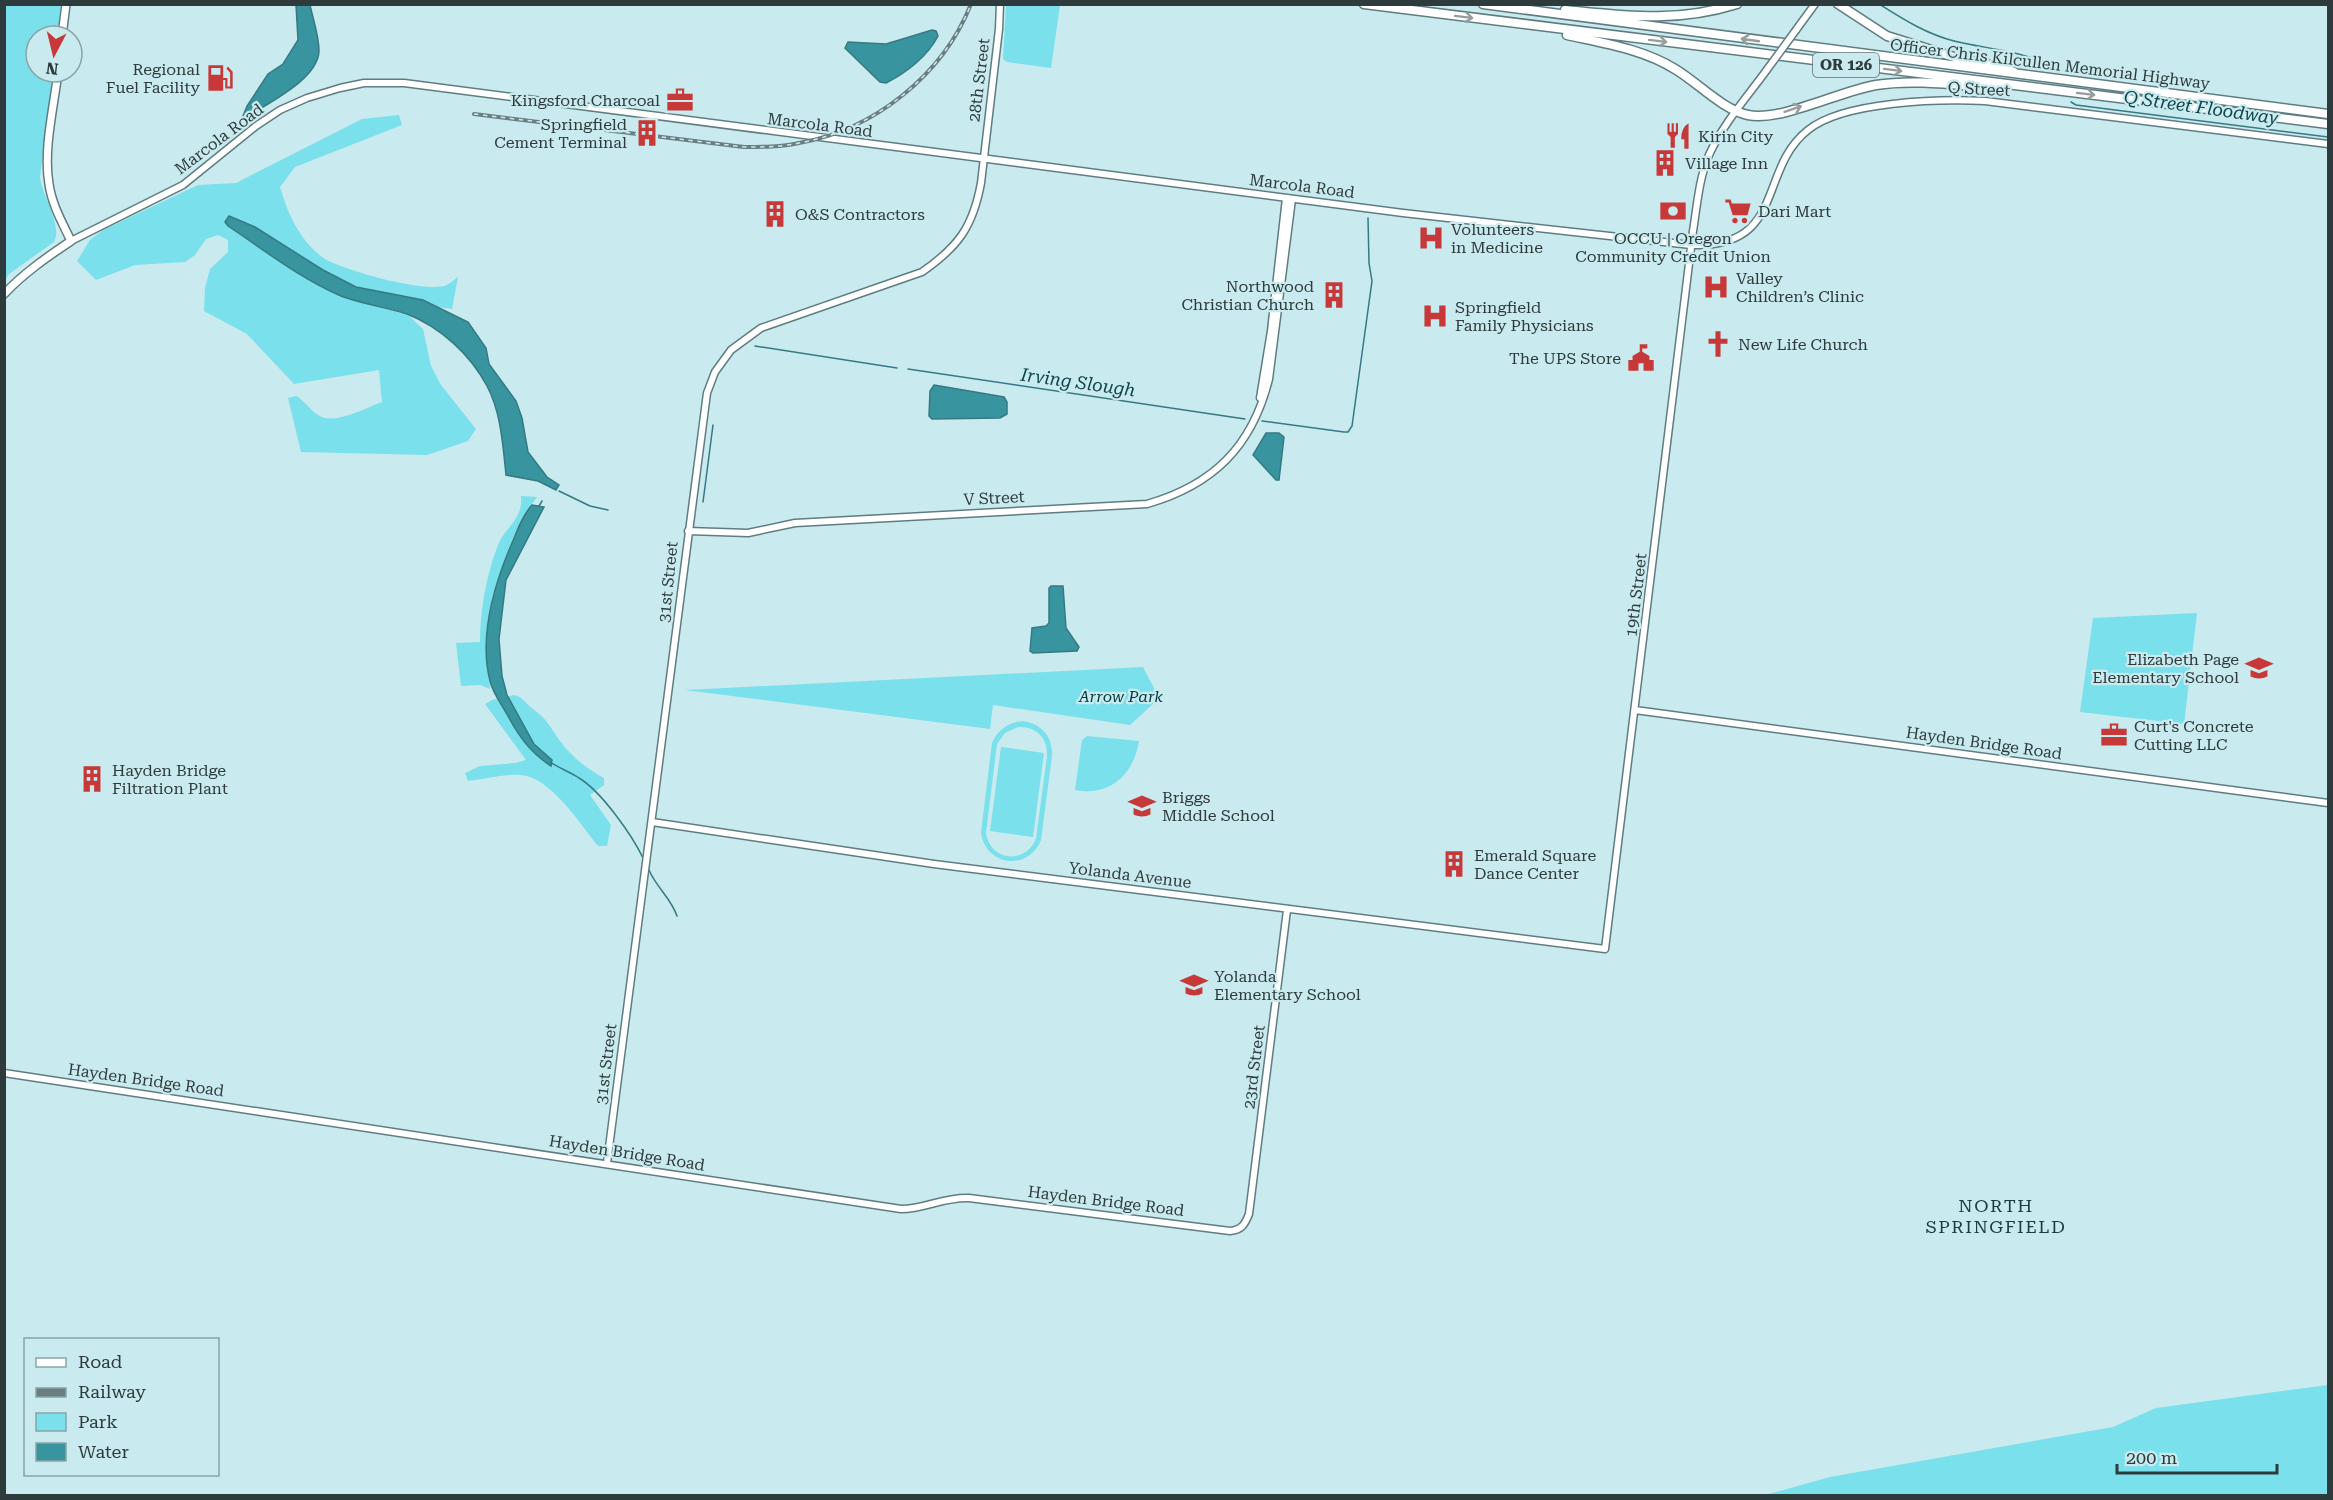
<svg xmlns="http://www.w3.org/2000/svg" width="2333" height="1500" font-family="'Roboto Serif',serif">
<rect width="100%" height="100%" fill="#c9eaee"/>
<path fill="#7ae0ec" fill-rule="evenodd" d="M5 4 61 5 57 36H36V72H53L40 177C42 196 63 226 54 242L9 274 5 280Z
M1006 5H1060L1051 68 1007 62 1003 59Z
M399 115 402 125 295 167 280 187C288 214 299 239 322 257 340 270 428 294 447 285 451 283 455 279 458 277L452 309 438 307 423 300 356 287 323 270 343 297 408 315 423 329 431 366 441 385 476 429 468 441 427 455 301 452 288 398 296 396C305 401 310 410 318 415 334 426 365 408 382 402L379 370 294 384 247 334 204 311 205 288 210 269 228 252V240L218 235 206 239 195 255 185 262 135 265 96 280 77 261 90 240 103 230 198 185 236 183 362 119Z
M521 496 537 497 527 511 492 597 487 647 490 689 480 685 461 686 456 643 480 642C480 610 486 576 498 545 506 525 523 521 521 496Z
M2197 613 2184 724 2080 712 2093 618Z
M1143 667 1156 692 1153 698V704L1130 725 993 705 990 729 685 690Z
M514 695C523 697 526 704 533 709 549 721 549 726 560 741 572 757 587 769 604 778V785L590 795 611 825 607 846H598C581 825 550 776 520 775 504 774 485 779 468 781L465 773 480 766 515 763 526 760 485 704 492 700Z
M1023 721C1042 724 1053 737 1052 756L1041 840C1028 872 985 866 981 832L992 743C998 729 1009 722 1023 721ZM1018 727C1036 726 1048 738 1047 756L1036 839C1025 865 990 861 986 833L997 744 1005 733Z
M1087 736 1139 741C1134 774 1110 797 1075 790L1082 740Z
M1001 747 1044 753 1033 837 990 831Z
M2328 1385V1495H1765L1830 1477 2113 1427 2156 1408Z"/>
<path fill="#38959f" stroke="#357a82" stroke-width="1.5" d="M296 5H310C313 19 319 36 319 51 318 81 263 105 241 121L247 106 268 74 283 64 298 40Z
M932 30 936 31 938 36C928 56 906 73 886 83L880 82 845 48 848 42 886 44Z
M229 216 255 227 323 270 356 287 423 300 468 322 486 348 489 364 516 401 522 418 528 452 547 477 559 485 556 490 538 481 506 475C503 446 501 412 487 386 470 354 440 327 407 314 385 307 362 304 341 296 301 279 264 250 228 226L225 222Z
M934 385 1004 397 1007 402V414L1000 418 932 419 929 416 930 391Z
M1266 433H1279L1284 437 1279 480H1276L1253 455Z
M532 505 544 507 506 580 499 639 502 676 507 695 534 744 552 760 551 766C531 753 520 738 509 718 503 706 493 694 490 681 479 638 493 589 509 550 516 535 521 517 532 505Z
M1051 586H1063L1066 628 1079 647 1077 651 1033 653 1030 651 1032 628 1046 626 1049 623V588Z"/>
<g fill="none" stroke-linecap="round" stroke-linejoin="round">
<path stroke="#357a82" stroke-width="1.5" d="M1879 4C1903 19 1926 34 1954 41 1986 49 2022 50 2052 67
M2071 102 2076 105 2328 137
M755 346 897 368
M908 369 1245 419
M1262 421 1344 432H1348L1352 426 1372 281 1369 263 1368 218
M559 491 590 506 608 510
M703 502 713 425
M539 506 542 501
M550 762C559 768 570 772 579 778 601 791 632 835 643 858
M649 870C656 887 671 898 677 916"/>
<defs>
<path id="secondary" d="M1796 30 1815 4
M71 241 183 185 256 126 280 110 307 98 340 88 364 83H404L1403 213 1691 245C1787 248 1757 170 1808 130 1844 101 1939 99 1985 101L2328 144
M1260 398 1271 331 1286 198
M688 531 748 533 795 523 1147 504C1213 485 1252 447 1269 379L1292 199
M1635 710 2328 803
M652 822 934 864 1605 949 1693 231C1697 206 1699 178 1709 155 1723 124 1747 97 1766 71
M4 1073 901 1209C925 1209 943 1197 969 1198L1230 1231C1242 1230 1245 1224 1249 1214L1287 910
M607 1163 707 393 715 372 731 350 761 328 922 272C958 247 973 227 981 183L999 29 1000 4"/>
<path id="primary" d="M62 36 66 4
M4 294C24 273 47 257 71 241 62 222 52 205 49 184 43 150 54 106 58 72"/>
<path id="highway" d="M1364 4 2328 124
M1483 4 2328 114
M1838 4 1887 36 1954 57 2004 68 2014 72
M1565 10C1628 16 1676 23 1737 4
M1567 35C1603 43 1643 49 1675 69 1697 82 1723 110 1748 115 1780 122 1840 91 1876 85 1914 79 1955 85 1994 88"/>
</defs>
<use href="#secondary" stroke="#5f7d80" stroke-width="9"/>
<use href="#primary" stroke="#5f7d80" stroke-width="10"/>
<use href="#highway" stroke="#5f7d80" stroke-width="11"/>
<use href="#secondary" stroke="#fff" stroke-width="6"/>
<use href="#primary" stroke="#fff" stroke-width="7"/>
<use href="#highway" stroke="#fff" stroke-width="8"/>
<defs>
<path id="rail" d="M474 114 744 147C763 147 781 147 799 143 874 130 943 75 971 4"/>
</defs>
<use href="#rail" stroke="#6a7e81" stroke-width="4"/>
<use href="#rail" stroke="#c9eaee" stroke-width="1.5" stroke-dasharray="4.5" stroke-linecap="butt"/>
<defs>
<path id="secondary-bridge" d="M1766 71 1796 30"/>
</defs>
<use href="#secondary-bridge" stroke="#5f7d80" stroke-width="9" stroke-linecap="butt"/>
<use href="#secondary-bridge" stroke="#fff" stroke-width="6"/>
</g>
<defs><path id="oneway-shaft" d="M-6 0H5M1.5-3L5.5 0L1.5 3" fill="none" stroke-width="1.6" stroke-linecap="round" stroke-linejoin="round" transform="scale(1.5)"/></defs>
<g stroke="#969d9e">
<use href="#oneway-shaft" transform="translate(1464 17) rotate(7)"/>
<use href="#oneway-shaft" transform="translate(1750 40) rotate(-172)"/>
<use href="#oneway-shaft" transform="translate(1658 41) rotate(7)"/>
<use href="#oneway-shaft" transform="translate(1893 70) rotate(7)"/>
<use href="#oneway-shaft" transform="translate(2086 94) rotate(7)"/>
<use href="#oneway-shaft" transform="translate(1793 109) rotate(-19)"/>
</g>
<defs>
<symbol id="fuel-bare" viewBox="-9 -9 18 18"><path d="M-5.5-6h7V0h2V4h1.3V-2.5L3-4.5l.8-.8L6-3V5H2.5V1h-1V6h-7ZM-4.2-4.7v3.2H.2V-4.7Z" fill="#c73839" stroke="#c9eaee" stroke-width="2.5" paint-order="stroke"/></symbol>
<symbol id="office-bare" viewBox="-9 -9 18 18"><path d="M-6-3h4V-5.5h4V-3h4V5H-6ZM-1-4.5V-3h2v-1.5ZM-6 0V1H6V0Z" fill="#c73839" stroke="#c9eaee" stroke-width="2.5" paint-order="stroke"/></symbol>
<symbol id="building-bare" viewBox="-9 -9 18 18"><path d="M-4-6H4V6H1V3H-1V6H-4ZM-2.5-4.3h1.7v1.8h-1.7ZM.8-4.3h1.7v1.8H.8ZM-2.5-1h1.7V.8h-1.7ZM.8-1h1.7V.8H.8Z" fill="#c73839" stroke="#c9eaee" stroke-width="2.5" paint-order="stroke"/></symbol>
<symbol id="restaurant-bare" viewBox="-9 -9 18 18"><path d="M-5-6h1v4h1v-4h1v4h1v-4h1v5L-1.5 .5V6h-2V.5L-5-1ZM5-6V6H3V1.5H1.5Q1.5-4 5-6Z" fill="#c73839" stroke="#c9eaee" stroke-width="2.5" paint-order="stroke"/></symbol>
<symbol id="bank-bare" viewBox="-9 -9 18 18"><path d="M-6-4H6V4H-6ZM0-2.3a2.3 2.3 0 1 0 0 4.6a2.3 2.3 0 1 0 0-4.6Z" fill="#c73839" stroke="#c9eaee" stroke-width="2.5" paint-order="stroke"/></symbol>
<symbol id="supermarket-bare" viewBox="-9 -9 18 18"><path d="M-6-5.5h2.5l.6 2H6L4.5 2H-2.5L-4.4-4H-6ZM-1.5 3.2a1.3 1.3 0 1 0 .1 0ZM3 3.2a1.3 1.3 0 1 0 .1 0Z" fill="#c73839" stroke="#c9eaee" stroke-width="2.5" paint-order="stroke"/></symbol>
<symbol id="hospital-bare" viewBox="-9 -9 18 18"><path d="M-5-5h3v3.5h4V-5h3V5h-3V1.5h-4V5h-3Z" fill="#c73839" stroke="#c9eaee" stroke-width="2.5" paint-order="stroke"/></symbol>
<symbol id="church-bare" viewBox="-9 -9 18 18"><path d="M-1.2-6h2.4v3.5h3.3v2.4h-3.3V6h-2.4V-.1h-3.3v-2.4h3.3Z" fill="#c73839" stroke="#c9eaee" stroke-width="2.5" paint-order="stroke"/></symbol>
<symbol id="civic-bare" viewBox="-9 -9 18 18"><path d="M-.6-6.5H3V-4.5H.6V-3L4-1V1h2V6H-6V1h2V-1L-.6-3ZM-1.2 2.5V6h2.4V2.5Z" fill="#c73839" stroke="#c9eaee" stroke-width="2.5" paint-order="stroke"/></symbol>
<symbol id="school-bare" viewBox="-9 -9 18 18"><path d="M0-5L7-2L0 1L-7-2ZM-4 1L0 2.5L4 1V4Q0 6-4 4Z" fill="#c73839" stroke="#c9eaee" stroke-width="2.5" paint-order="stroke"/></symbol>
</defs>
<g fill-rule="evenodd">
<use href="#fuel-bare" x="201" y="59" width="38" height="38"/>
<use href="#office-bare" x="661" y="81" width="38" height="38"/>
<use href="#building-bare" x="628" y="114" width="38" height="38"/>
<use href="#restaurant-bare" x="1659" y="117" width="38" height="38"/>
<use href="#building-bare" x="1646" y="144" width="38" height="38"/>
<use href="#bank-bare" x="1654" y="192" width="38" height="38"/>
<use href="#supermarket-bare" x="1719" y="192" width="38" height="38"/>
<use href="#building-bare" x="756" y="195" width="38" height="38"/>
<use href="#hospital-bare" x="1412" y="219" width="38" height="38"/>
<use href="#hospital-bare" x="1697" y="268" width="38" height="38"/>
<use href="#building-bare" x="1315" y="276" width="38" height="38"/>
<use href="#hospital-bare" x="1416" y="297" width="38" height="38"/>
<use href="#church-bare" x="1699" y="325" width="38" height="38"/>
<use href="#civic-bare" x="1622" y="339" width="38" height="38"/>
<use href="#school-bare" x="2240" y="649" width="38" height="38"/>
<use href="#office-bare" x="2095" y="716" width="38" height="38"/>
<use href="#building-bare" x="73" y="760" width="38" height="38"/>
<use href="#school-bare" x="1123" y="787" width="38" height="38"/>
<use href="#building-bare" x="1435" y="845" width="38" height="38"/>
<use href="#school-bare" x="1175" y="966" width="38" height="38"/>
</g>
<g text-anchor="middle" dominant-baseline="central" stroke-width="4.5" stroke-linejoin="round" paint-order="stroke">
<rect fill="#c9eaee" stroke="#5c7072" stroke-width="1.5" x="1813" y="53" width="66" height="24" rx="4.5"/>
<g font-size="15" font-weight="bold" fill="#2e3b3d">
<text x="1846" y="65">OR 126</text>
</g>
<g font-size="16" fill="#2e3b3d" stroke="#c9eaee">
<text transform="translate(2050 64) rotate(7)">Officer Chris Kilcullen Memorial Highway</text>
<text transform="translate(979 80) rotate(-83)">28th Street</text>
<text transform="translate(1979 89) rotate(3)">Q Street</text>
<text transform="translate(820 125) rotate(7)">Marcola Road</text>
<text transform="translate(219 139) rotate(-37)">Marcola Road</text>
<text transform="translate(1302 186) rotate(7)">Marcola Road</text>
<text transform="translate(994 498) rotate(-3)">V Street</text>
<text transform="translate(668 582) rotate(-84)">31st Street</text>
<text transform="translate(1636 595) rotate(-83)">19th Street</text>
<text transform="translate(1984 743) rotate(8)">Hayden Bridge Road</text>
<text transform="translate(1130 875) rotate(7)">Yolanda Avenue</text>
<text transform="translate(606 1064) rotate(-83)">31st Street</text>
<text transform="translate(1254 1067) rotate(-83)">23rd Street</text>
<text transform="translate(146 1080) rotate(8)">Hayden Bridge Road</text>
<text transform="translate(627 1153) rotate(9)">Hayden Bridge Road</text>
<text transform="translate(1106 1201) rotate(7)">Hayden Bridge Road</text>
</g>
<g font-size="16" fill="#2e3b3d" stroke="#c9eaee" text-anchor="start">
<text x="200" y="69" text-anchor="end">Regional<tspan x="200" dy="18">Fuel Facility</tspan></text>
<text x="660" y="100" text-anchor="end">Kingsford Charcoal</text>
<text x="627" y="124" text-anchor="end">Springfield<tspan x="627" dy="18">Cement Terminal</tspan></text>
<text x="1698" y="136">Kirin City</text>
<text x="1685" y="163">Village Inn</text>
<text x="1758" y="211">Dari Mart</text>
<text x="795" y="214">O&amp;S Contractors</text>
<text x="1451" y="229">Volunteers<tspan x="1451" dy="18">in Medicine</tspan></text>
<text x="1673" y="238" text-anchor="middle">OCCU | Oregon<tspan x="1673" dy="18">Community Credit Union</tspan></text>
<text x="1736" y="278">Valley<tspan x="1736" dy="18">Children’s Clinic</tspan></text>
<text x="1314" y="286" text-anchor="end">Northwood<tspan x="1314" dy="18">Christian Church</tspan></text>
<text x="1455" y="307">Springfield<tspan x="1455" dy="18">Family Physicians</tspan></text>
<text x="1738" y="344">New Life Church</text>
<text x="1621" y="358" text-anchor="end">The UPS Store</text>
<text x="2239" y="659" text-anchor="end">Elizabeth Page<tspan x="2239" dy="18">Elementary School</tspan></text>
<text x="2134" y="726">Curt's Concrete<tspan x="2134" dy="18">Cutting LLC</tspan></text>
<text x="112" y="770">Hayden Bridge<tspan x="112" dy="18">Filtration Plant</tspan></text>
<text x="1162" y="797">Briggs<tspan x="1162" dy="18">Middle School</tspan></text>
<text x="1474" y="855">Emerald Square<tspan x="1474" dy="18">Dance Center</tspan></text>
<text x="1214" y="976">Yolanda<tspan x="1214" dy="18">Elementary School</tspan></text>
</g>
<g font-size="16" font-style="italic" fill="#003b40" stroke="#c9eaee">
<text x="1121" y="696">Arrow Park</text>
</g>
<g font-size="18" font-style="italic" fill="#0d454b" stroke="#c9eaee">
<text transform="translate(2201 107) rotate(8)">Q Street Floodway</text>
<text transform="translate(1078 382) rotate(8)">Irving Slough</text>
</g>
<g font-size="18" letter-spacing="1.5" fill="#1e3b3e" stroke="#c9eaee">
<text x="1996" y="1205">NORTH<tspan x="1996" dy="21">SPRINGFIELD</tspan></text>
</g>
</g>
<rect width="2333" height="1500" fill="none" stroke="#2e3b3d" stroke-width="12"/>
<rect x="24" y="1338" width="195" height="138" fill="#c9eaee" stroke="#8ba4a7" stroke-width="1.5"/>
<rect x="36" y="1358" width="30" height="9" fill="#ffffff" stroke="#8ba4a7" stroke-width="1.5"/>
<text x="78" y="1368" font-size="18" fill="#2e3b3d">Road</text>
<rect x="36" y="1388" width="30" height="9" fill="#6a7e81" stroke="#8ba4a7" stroke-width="1.5"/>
<text x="78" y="1398" font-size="18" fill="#2e3b3d">Railway</text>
<rect x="36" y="1413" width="30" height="18" fill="#7ae0ec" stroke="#8ba4a7" stroke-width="1.5"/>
<text x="78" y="1428" font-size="18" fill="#2e3b3d">Park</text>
<rect x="36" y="1443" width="30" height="18" fill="#38959f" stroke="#8ba4a7" stroke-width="1.5"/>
<text x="78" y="1458" font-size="18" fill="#2e3b3d">Water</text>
<g transform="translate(54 54) rotate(187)"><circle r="28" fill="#c9eaee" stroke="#8ba4a7" stroke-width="1.5"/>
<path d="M0-4.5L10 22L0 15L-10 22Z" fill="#c73839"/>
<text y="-9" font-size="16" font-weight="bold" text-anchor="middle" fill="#2e3b3d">N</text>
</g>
<path d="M2117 1464v9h160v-9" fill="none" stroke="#2e3b3d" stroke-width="3"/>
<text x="2126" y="1464" font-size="18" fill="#2e3b3d" stroke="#c9eaee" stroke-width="4.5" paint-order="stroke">200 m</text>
</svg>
